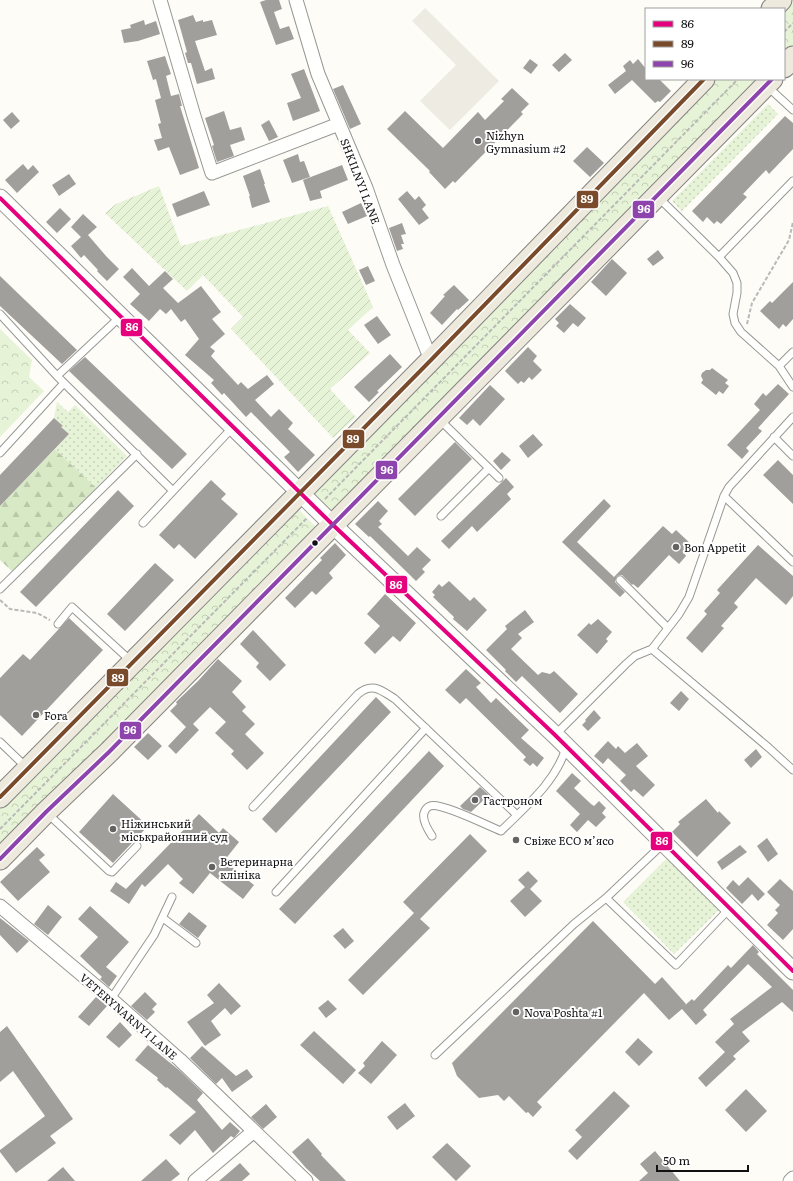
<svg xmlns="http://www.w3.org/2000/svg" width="793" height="1181" font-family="Literata,serif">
<defs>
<pattern id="grass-dots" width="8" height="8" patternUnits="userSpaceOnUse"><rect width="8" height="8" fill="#e7f3d7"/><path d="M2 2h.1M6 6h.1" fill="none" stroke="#c5cfb8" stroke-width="1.8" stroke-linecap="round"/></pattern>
<pattern id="forest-firs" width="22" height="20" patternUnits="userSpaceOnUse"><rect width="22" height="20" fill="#d8eac5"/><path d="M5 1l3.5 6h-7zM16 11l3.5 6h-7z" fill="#b8c8a8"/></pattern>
<pattern id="park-crowns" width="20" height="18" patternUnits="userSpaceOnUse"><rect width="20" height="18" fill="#e7f3d7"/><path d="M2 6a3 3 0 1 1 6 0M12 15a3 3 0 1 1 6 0" fill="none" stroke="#c5cfb8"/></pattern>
<pattern id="garden-furrows" width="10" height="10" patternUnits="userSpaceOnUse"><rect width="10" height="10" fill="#e7f3d7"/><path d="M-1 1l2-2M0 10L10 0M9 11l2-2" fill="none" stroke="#c5cfb8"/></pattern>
</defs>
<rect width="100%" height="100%" fill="#fdfcf7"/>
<path fill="url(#grass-dots)" d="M768 104 778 114 682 211 672 201Z
M57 402 68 412 75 405 127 456 96 488 55 449 68 435 61 427 63 426 54 418Z
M669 856 721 908 674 954 623 902Z"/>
<path fill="url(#forest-firs)" d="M55 449 96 488 14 573 0 560V506Z"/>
<path fill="url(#park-crowns)" d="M793 2V45L784 54V11Z
M717 79H759L332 511 309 489Z
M0 329 32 360 29 377 44 391 0 437Z
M294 505 316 527 0 850V803Z"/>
<path fill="url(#garden-furrows)" d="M159 186 181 246 328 206 373 307 348 330 370 353 330 389 356 417 333 438 231 329 243 317 203 275 187 291 105 213 116 204Z"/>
<path fill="#edebe2" d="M425 8 499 81 450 130 420 101 456 65 412 21Z"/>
<path fill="#a19f9c" d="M266 0H279L282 9 274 12 280 29 289 26 294 39 276 45 260 2Z
M193 15 196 22 203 20V22L212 20 217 35 195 41 205 71 212 68 215 79 197 84 191 63H188L185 53 187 52 178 20Z
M144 20 145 25 156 21 160 34 138 41 124 43 121 30 131 28 130 25Z
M565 53 572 60 559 72 552 65Z
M165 56 171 74 166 76 171 96 179 94 182 106H180L199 168 180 175 169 147 158 151 154 140 162 138 158 124 161 123 155 100 161 98 156 79 153 80 147 61Z
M530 59 538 65 531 74 523 68Z
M638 59 646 69V79H659L671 91 660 102 658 101 655 103 632 80 615 94 608 85 626 71 623 66 630 60 633 64Z
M304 69 320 111 293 121 287 103 301 98 291 74Z
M343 85 361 124 350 129 333 89Z
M512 88 529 104 521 112 523 114 455 183 453 181 445 189 429 172 430 171 387 129 405 111 443 148 478 112 485 120 504 101 501 99Z
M224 111 230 130 241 127 245 140 230 145 234 156 217 162 212 146 214 145 205 118Z
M12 112 20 121 11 129 3 120Z
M785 116 793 123V149L769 174 766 170 743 194 747 197 721 224 717 221 714 224 707 217 703 222 692 211Z
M269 120 278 137 269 141 261 125Z
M587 147 604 163 590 177 573 161Z
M298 154 300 162 304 161 310 177 292 183 283 160Z
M23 164 28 170 33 165 39 172 17 193 5 180Z
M342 165 348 180 320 191 322 198 310 201 303 180Z
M260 169 265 184H264L270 202 252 208 249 196H250L243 176Z
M69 174 76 184 59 196 52 185Z
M204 191 210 205 177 217 172 204Z
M407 191 415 200 419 196 426 205 422 209 429 218 419 225 398 199Z
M361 203 367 216 348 224 342 212Z
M60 208 71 219 57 233 46 222Z
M83 214 97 227 88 235 106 256 119 269 107 281 97 271 98 270 84 255 81 258 71 246 81 237 71 227Z
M402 223 406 234 401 235 404 244H401L403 249 397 251 389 228Z
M658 250 664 258 653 266 647 259Z
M612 259 627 273 606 296 591 282Z
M368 266 375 281 366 285 359 270Z
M132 268 149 286 165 271 173 279 163 288 178 303 201 286 221 312 212 319 225 334 210 347 215 351 211 356 238 385 241 382 248 389 267 375 274 384 255 400 271 417 279 409 293 423 288 429 315 455 298 472 284 457 290 452 251 412 246 417 224 393 222 395 211 383 214 380 185 355 199 339 185 319 181 322 171 309 166 314 160 309 149 321 130 304 140 294 123 277Z
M0 276 77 350 62 364 0 306Z
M793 282V319L786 327 783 324 779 329 760 311 770 301 772 303Z
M454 285 469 300 458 310 457 309 442 325 430 313 445 296 443 295Z
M570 304 586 318 578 327 573 323 564 333 556 326 559 323 555 319Z
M377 316 391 335 378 344 364 325Z
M528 347 537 356 533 361 542 370 532 380 529 377 524 383 521 381 518 384 505 371Z
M390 354 402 367 377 391 379 392 369 402 354 387Z
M85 357 187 454 172 469 69 371Z
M712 368 728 380 725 383 729 386 723 394 719 391 716 395 701 383 703 380 701 376 702 373 706 370H710Z
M778 384 789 394 758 428 762 431 746 448 749 451 742 459 727 445 760 410 754 404 763 393 766 396Z
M490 385 505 399 480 426 473 419 467 425 459 418Z
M54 418 63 426 61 427 69 434 0 506V475Z
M533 434 543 445 528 458 519 446Z
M455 442 472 459 415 516 398 499Z
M502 452 511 460 501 470 493 461Z
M778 460 793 475V504L763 475Z
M506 478 514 487 507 494 511 499 477 532 472 526 449 549 441 541Z
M211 480 226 494 221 499 238 514 195 559 179 544 174 549 159 535Z
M118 490 134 506 36 607 20 592Z
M604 499 611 506 577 542 614 577 663 526 672 534 676 530 692 545 684 553 686 556 679 564 669 555 638 588 633 584 632 585 622 575 617 576 615 582 625 592 620 597 562 542Z
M378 501 388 511 379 521 382 524 378 527 408 556 417 547 431 560 422 569 425 572 416 581 370 536 369 537 355 524Z
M335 543 346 555 329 573 333 578 316 595 312 591 295 608 285 598 322 560 320 558Z
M758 545 793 576V596L786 605 756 578 734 603 738 607 721 626 724 628 702 653 686 638 707 614 704 611 720 593 717 590Z
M155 563 174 580 125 631 107 614Z
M449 581 470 601 474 597 487 610 467 631 453 619 454 617 433 597 435 595 432 592 439 584 442 587Z
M385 594 416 623 400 642 393 636 375 654 364 643 380 626 367 614Z
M525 610 534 622 518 634 522 638 511 649 538 675 542 672 550 674 554 671 578 694 560 713 522 676 516 682 505 671 506 670 486 650 507 629 505 626Z
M69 618 103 650 22 736 0 715V678L23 654 30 660Z
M598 619 612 632 606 639 608 641 597 654 577 635 589 623 591 625Z
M253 630 286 665 270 681 256 667 259 663 240 644Z
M218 659 242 681 232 692 246 707 242 711 255 724 245 734 264 753 247 770 231 754 234 751 215 733 226 722 210 707 193 724 199 730 176 754 168 746 186 727 170 711 177 704 176 702 198 681Z
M466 669 481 683 476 687 491 703 496 698 529 730 521 738 544 758 537 767 533 763 530 766 523 760 526 757 466 698 460 704 445 690Z
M681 691 689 699 679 711 670 703Z
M376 697 391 712 276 833 262 819Z
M594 710 601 718 588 731 582 725 586 721 585 720Z
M148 733 162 746 148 760 134 747Z
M608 741 616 749 618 746 625 753 637 743 648 756 636 766 655 785 643 797 634 789 631 792 620 781 626 775 608 758 603 764 594 756Z
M756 749 762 757 751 768 744 760Z
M429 751 444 766 295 924 279 909Z
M572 773 581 781 574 788 591 804 594 806 599 801 606 808 602 813 606 817 596 827 588 820 577 832 570 825 580 814 556 791Z
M480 787 489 795 471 812 463 809 460 806Z
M113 794 148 826 113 863 79 832Z
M706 799 718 813 719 811 731 823 697 857 672 832 680 824 678 822Z
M199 814 219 833 223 828 239 842 224 861 254 885 243 899 210 873 193 894 179 883 183 879 168 864 145 887 142 884 129 904 110 891 116 882 126 889Z
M470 834 487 851 420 919 430 928 363 995 348 980 414 913 416 915 403 902Z
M767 838 778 854 768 862 757 846Z
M740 845 747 852 722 870 717 862Z
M37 847 45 855 39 860 50 872 18 901 0 882Z
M528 871 538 881 530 889 542 901 525 917 510 901 525 887 518 880Z
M748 877 765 894 758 901 752 894 742 904 726 888 733 880 739 886Z
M780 879 793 891V929L783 940 767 925 778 913 775 910 780 905 767 892Z
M48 905 62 917 48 935 34 924Z
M90 906 129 942 106 967 117 976 109 987 100 979 102 977 80 956 98 937 78 919Z
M189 912 207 926 198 938 179 924Z
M0 918 29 941 17 953 0 935Z
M593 921 655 984 662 977 686 1004 683 1007 692 999 694 1001 728 965 731 968 753 945 759 952 757 954 793 990V1012L782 1002 742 1032 750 1041 733 1056 736 1059 706 1087 698 1078 725 1052 715 1042 734 1024 730 1019 772 987 748 964 703 1010 707 1015 696 1025 682 1009 669 1020 644 993 537 1102 542 1107 533 1117 528 1112 526 1113 509 1096 504 1101 498 1095 479 1098 457 1076 452 1063Z
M343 928 354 941 345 949 333 936Z
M219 983 241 1006 231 1015 225 1008 211 1021 221 1035 205 1046 187 1022 214 1003 207 995Z
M145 992 157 1004 152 1009 155 1012 147 1020 131 1006Z
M96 997 107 1006 89 1026 78 1017Z
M328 1000 337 1009 326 1018 318 1008Z
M120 1022 132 1035 119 1048 106 1037Z
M7 1026 73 1119 50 1136 56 1143 16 1173 0 1152V1150L45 1116 13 1071 0 1082V1032Z
M314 1031 356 1070 343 1084 300 1045Z
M638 1038 653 1052 639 1066 625 1052Z
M382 1041 397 1055 371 1084 358 1073 365 1066 363 1063Z
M148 1045 179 1070 203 1093 197 1100 222 1130 230 1122 240 1131 234 1138 231 1136 213 1153 195 1130 180 1145 169 1135 196 1112 167 1087 166 1088 157 1080 158 1078 135 1060Z
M202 1046 236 1076 247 1069 253 1077 232 1092 222 1078 216 1084 190 1058Z
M746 1089 767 1111 746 1132 725 1110Z
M614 1091 630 1106 577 1160 568 1151 582 1137 575 1130Z
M405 1103 415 1116 397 1130 387 1117Z
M266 1104 277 1117 263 1129 251 1117Z
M308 1138 322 1154 321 1155 346 1181H320L306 1168 292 1152Z
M447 1143 471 1166 456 1181 432 1157Z
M655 1151 680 1181H639L648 1173 640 1164Z
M166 1159 180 1174 171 1181H141Z
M240 1163 250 1174 242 1181H219Z
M63 1167 75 1181H47Z"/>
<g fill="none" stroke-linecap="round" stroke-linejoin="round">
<defs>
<path id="service" d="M768 87 793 110
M658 197 719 257 733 273 737 283V293L733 314 735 323 741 332 779 366 793 387
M719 257 793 181
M0 314 57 376 121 316
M779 366 793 352
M57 376 173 491
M439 419 499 478
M774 437 793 456
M0 453 64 383
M724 496 793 562
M441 516 489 468
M143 523 233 427
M620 580 668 628
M0 589 137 454
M58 624 72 607 132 662
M652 649 679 614 689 597 724 496 729 487 793 417
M555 735 626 664 635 656 652 649 769 748 793 770
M0 742 26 767
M253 807 358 694C372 682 381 690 395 699L517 815
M48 814 109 871 112 872 114 870 137 846
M432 836C428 830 422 820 424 813 425 810 427 807 430 806 441 802 488 826 501 831 526 806 555 783 566 748
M664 843 606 898 676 965 730 908
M276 892 426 728
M163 918 196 943
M111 999 154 935 172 897
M435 1055 574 924 606 898"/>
<path id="minor" d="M160 0 194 116 212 173 339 124
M296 0 318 74 366 188 393 265 431 360
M0 906 111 999 180 1060 306 1181
M195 1181 254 1131
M790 1181 793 1178"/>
<path id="tertiary" d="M0 198 332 524 555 735 793 971"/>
<path id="primary" d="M772 9 781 0
M784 67 793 57
M0 797 431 360 704 79
M0 859 46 812 109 752 772 79"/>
</defs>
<use href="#service" stroke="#979795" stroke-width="9"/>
<use href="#minor" stroke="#979795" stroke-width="15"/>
<use href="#tertiary" stroke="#979795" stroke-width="19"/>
<use href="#primary" stroke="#858482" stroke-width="23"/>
<path stroke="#b9b9b8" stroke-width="2" stroke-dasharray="4 2" stroke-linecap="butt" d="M784 32 793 23
M747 324 752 303 789 240 793 222
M325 499 738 79
M0 600 10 609 37 613 50 620
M0 829 307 518"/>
<use href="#service" stroke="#fffffe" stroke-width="7"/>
<use href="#minor" stroke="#fffffe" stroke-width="13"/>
<use href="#tertiary" stroke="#fffffe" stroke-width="17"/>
<use href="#primary" stroke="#ede9dc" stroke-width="21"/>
<defs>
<path id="bus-1" d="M0 198 332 524 555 735 793 971"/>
<path id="bus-2" d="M0 797 431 360 704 79"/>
<path id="bus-3" d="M0 859 46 812 109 752 772 79"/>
</defs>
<use href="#bus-1" stroke="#fff" stroke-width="7"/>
<use href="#bus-2" stroke="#fff" stroke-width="7"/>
<use href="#bus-3" stroke="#fff" stroke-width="7"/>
<use href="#bus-1" stroke="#e5007d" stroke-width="4"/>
<use href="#bus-2" stroke="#7a4b2a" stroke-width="4"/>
<use href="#bus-3" stroke="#8e44ad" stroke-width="4"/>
</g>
<g fill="#646362" stroke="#fff" stroke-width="1.5">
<circle cx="478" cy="141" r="4"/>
<circle cx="676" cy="547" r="4"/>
<circle cx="36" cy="715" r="4"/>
<circle cx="475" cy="800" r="4"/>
<circle cx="113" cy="829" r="4"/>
<circle cx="516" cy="840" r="4"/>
<circle cx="212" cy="867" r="4"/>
<circle cx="516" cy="1012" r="4"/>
</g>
<circle fill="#111" stroke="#fff" stroke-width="1.5" cx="315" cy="543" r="3.5"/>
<g text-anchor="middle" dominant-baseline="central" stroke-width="4" stroke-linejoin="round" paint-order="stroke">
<g font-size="11" fill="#111" stroke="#fff" text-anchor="start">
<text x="486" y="135">Nizhyn<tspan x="486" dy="13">Gymnasium #2</tspan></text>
<text x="684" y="547">Bon Appetit</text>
<text x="44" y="715">Fora</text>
<text x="483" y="800">Гастроном</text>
<text x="121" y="823">Ніжинський<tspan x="121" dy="13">міськрайонний суд</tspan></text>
<text x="524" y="840">Свіже ECO м’ясо</text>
<text x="220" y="861">Ветеринарна<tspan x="220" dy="13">клініка</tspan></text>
<text x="524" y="1012">Nova Poshta #1</text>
</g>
<g font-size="11" fill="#111" stroke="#fff">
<text transform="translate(361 181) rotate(69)">SHKILNYI LANE</text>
<text transform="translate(129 1016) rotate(41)">VETERYNARNYI LANE</text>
</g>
</g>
<g stroke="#fff" stroke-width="1.5">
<rect x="576" y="190" width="23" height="19" rx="4" fill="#7a4b2a"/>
<rect x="632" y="200" width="23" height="19" rx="4" fill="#8e44ad"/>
<rect x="120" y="318" width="23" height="19" rx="4" fill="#e5007d"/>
<rect x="342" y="429" width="23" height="20" rx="4" fill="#7a4b2a"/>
<rect x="375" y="460" width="23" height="20" rx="4" fill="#8e44ad"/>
<rect x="385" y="575" width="23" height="19" rx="4" fill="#e5007d"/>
<rect x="106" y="668" width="23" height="19" rx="4" fill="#7a4b2a"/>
<rect x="119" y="721" width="23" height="19" rx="4" fill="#8e44ad"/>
<rect x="650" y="831" width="23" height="20" rx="4" fill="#e5007d"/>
</g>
<g font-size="11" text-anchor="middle" font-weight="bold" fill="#fff">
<text x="587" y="203">89</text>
<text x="644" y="213">96</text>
<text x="132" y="331">86</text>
<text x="353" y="443">89</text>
<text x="387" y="474">96</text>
<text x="396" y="589">86</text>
<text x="118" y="682">89</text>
<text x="130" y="734">96</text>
<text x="662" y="845">86</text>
</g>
<rect x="645" y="8" width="140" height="72" fill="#ffffff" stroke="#a0a0a0"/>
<rect x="653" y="21" width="20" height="6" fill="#e5007d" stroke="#a0a0a0"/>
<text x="681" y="28" font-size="12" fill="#111111">86</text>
<rect x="653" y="41" width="20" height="6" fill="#7a4b2a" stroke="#a0a0a0"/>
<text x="681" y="48" font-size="12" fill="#111111">89</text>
<rect x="653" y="61" width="20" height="6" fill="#8e44ad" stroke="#a0a0a0"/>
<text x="681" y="68" font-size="12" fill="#111111">96</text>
<path d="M657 1165v6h91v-6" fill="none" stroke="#111111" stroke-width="2"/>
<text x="663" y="1165" font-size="12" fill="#111111" stroke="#ffffff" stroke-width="3" paint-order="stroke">50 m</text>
</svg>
